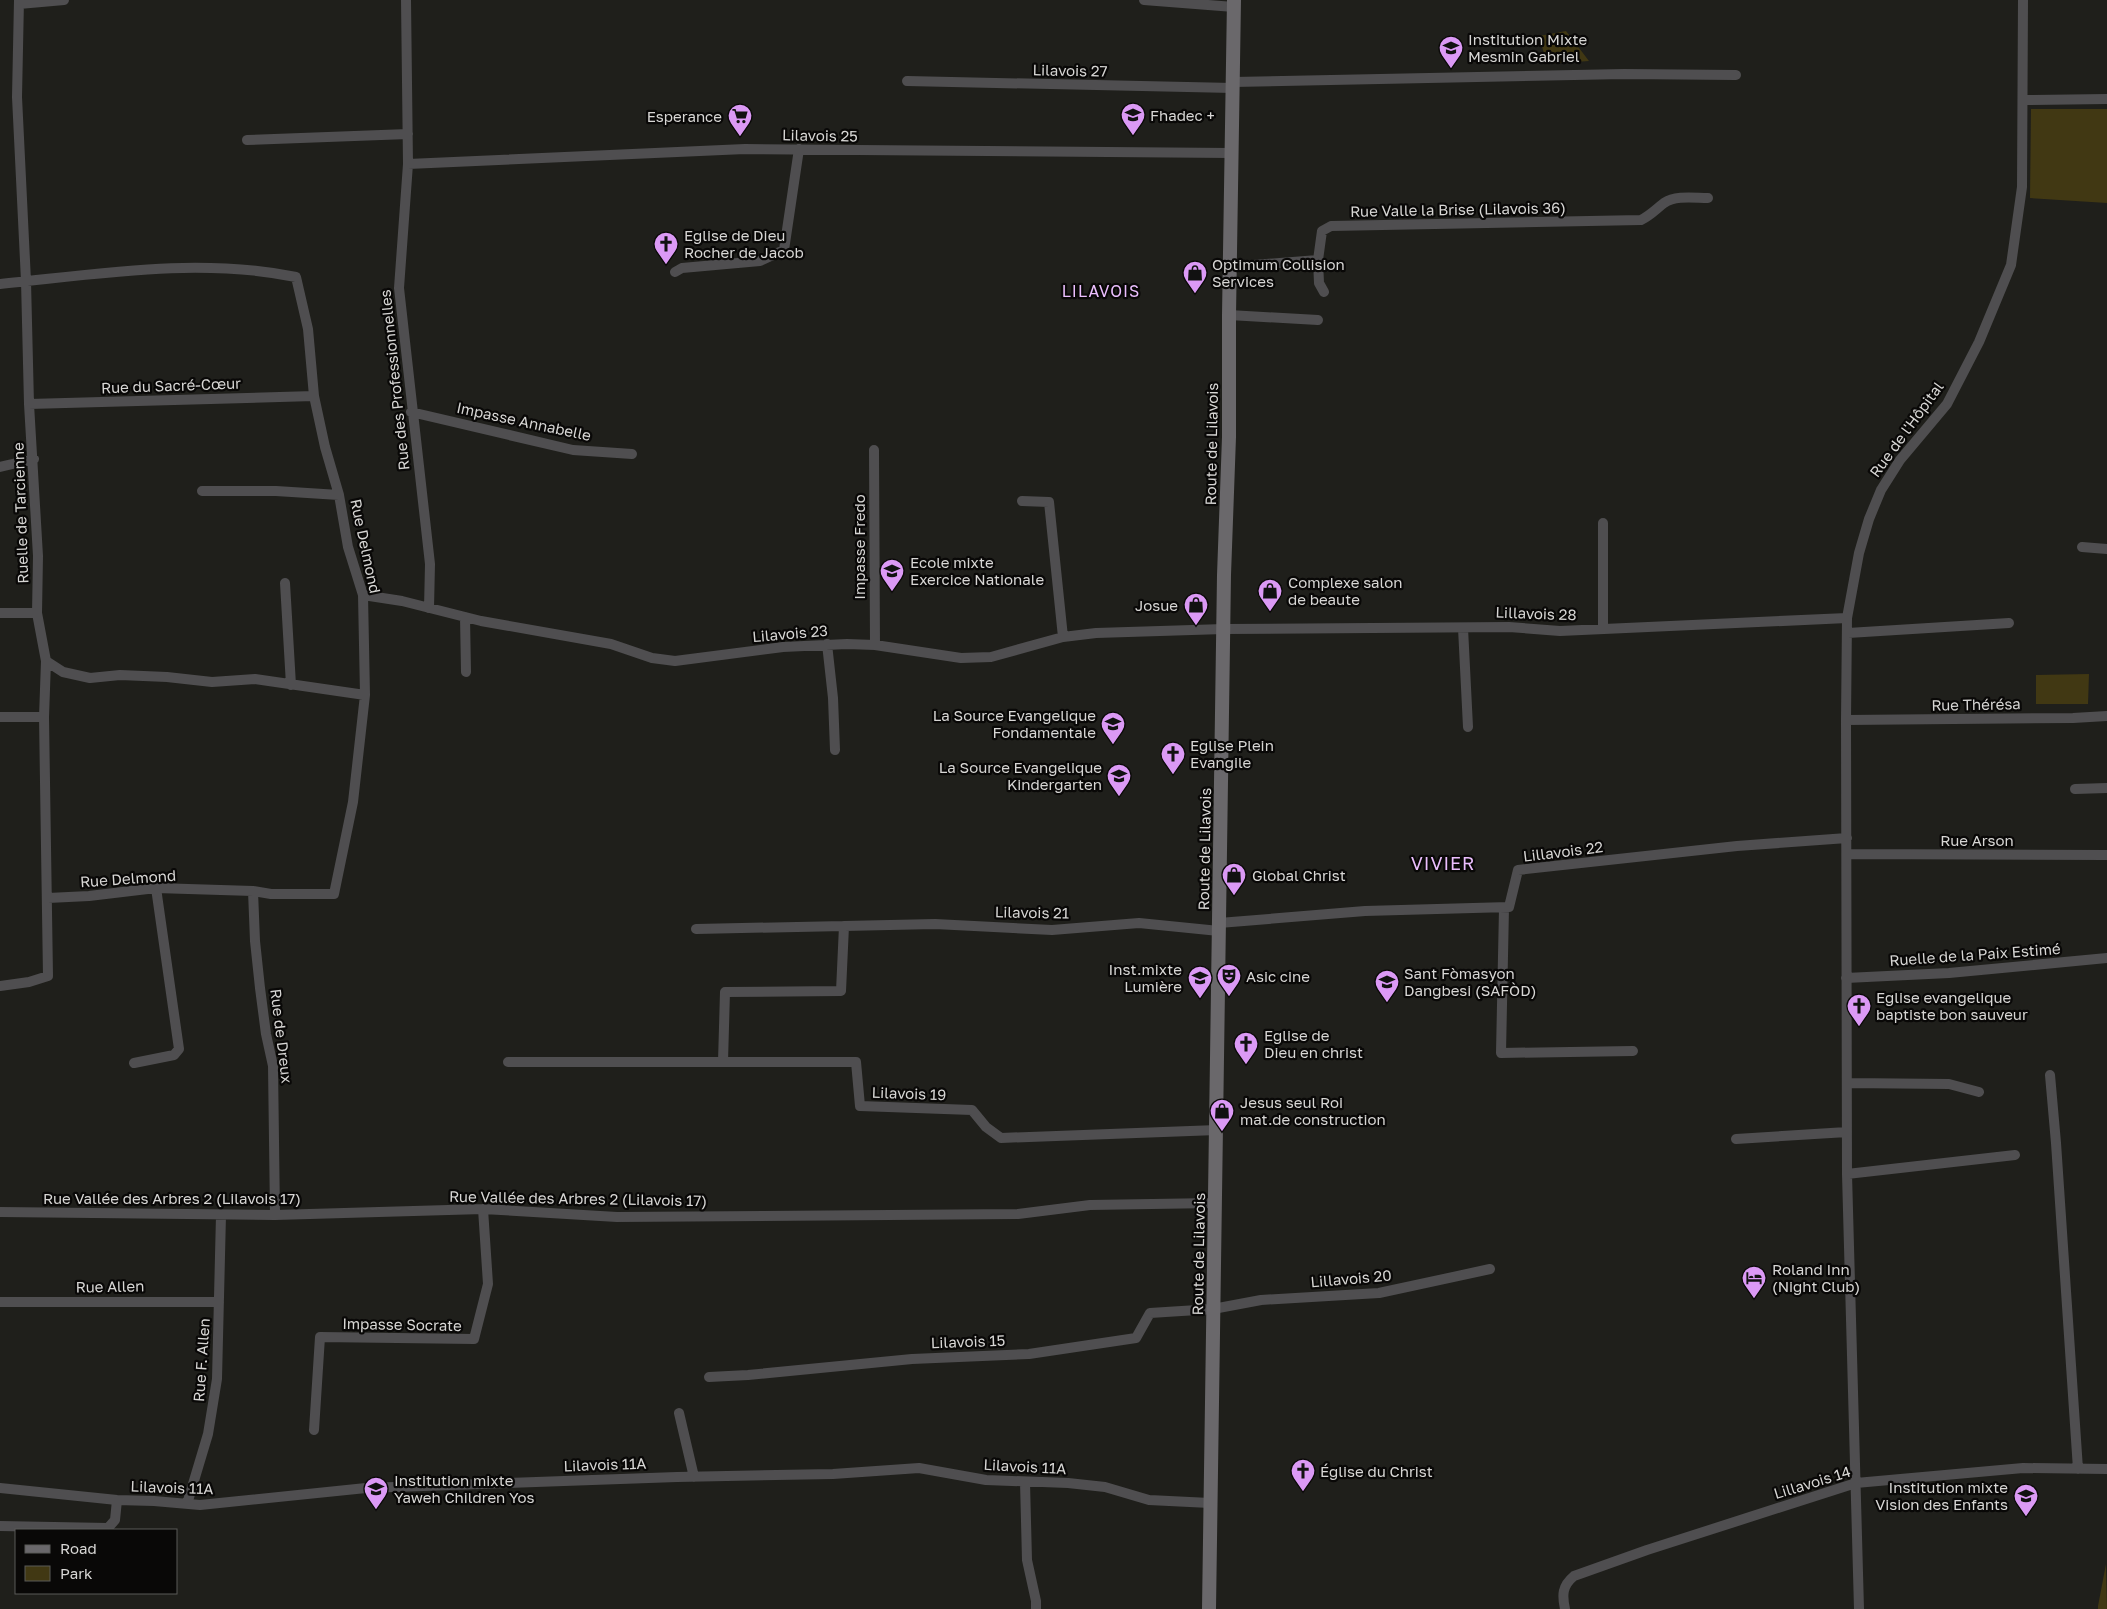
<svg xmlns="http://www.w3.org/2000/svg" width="2107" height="1609" font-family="'Golos Text',sans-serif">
<rect width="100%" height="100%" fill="#1f1f1b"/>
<path fill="#413813" d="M1566 31 1589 61 1547 64 1539 36Z
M2031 109H2107V203L2030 198Z
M2089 674 2088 704H2036V675Z
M2106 1564 2107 1609H2098V1606Z"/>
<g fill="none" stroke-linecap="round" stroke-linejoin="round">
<path stroke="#4f4e50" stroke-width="10" d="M406 0 408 164 399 288 430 564 429 608
M1144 0 1234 7
M19 4 64 0
M907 81 1233 88
M1233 82 1624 74 1736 75
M2024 100 2107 99
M247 140 408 134
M408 164 745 149 1231 153
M1318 260 1319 283 1324 292
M1229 267 1318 260 1322 231 1331 226 1641 220C1651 215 1656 209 1664 203 1676 195 1694 198 1708 198
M675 272 682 268 760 261 784 250 799 149
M0 284C98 274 198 257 296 277L308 329 314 396 325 447 339 495 348 547 363 595 365 695 353 802 334 894H271L253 891 156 888 89 896 48 898
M1229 315 1318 320
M29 404 314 396
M411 412 573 450 632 454
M874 450 875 645
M0 467 34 459
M202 491H276L339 495
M1022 501 1049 502 1063 637
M1603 523V629
M2082 547 2107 549
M285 583 291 685
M363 595 402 601 481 621 611 644 652 658 675 661 783 647 847 644 875 645 961 658 991 657 1063 637 1096 633 1224 629 1509 627 1560 631 1847 618
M0 613H37
M465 617 466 672
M1463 628 1468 727
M1848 633 2009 623
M827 644 833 698 835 750
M46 661 63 672 90 678 120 675 167 677 212 682 255 679 365 695
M0 717H44
M1846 720 2073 718 2107 716
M2075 789 2107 788
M1847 854 2107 855
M253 891 255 941 260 988 266 1034 273 1066 275 1215
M1504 908 1501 1053 1633 1051
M1219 923 1365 911 1509 907 1518 870 1737 846 1847 838
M696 929 844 926
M1846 978 1949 973 2107 958
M0 986 29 982 48 976 44 717 46 661 37 613 38 556 29 404 26 281 17 97 19 0
M508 1062H856L860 1106 972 1110 986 1127 1001 1138 1217 1130
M723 1062 725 992 841 991 844 926 935 924 1052 930 1139 923 1219 931
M134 1063 174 1055 179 1049 156 888
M2050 1075 2056 1143 2078 1469
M1847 1083 1949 1084 1979 1092
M1736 1139 1847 1132
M1847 1174 2015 1155
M0 1212 275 1215 483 1209 617 1217 1018 1214 1090 1205 1214 1203
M0 1302H219
M709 1377 748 1375 912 1359 1029 1354 1136 1338 1150 1313 1213 1309 1261 1300 1379 1293 1490 1269
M679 1413 694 1477
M314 1430 320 1337 474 1339 488 1284 483 1209
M1025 1482 1027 1560 1036 1601V1609
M0 1488 117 1500 154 1501 200 1505 366 1488 677 1477 833 1474 919 1468 986 1480 1068 1483 1105 1487 1149 1500 1210 1503
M187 1504 208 1434 217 1379 221 1215
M0 1526 108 1528 115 1520 117 1500
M1565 1609C1562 1595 1562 1586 1574 1576L1647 1550 1856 1483 2023 1468 2107 1469
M1859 1609 1847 1174 1846 720 1847 618 1859 553 1869 519 1881 490 1900 460 1947 404 1979 342 2011 265 2022 187 2023 0"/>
<path stroke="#6a686b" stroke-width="14" d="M1209 1609 1224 575 1229 437V315L1234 0"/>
</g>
<defs>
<symbol id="school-pin" viewBox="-11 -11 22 30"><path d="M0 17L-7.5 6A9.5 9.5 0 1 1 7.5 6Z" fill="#db99f5" stroke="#090807"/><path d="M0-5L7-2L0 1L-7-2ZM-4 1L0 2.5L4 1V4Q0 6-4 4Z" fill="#111"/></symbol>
<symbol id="supermarket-pin" viewBox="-11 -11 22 30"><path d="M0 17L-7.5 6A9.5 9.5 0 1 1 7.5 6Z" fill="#db99f5" stroke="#090807"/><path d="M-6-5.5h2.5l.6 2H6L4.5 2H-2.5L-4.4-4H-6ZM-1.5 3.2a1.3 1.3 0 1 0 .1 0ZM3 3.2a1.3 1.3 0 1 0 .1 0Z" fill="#111"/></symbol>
<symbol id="church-pin" viewBox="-11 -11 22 30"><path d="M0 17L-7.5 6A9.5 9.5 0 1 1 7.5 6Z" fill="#db99f5" stroke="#090807"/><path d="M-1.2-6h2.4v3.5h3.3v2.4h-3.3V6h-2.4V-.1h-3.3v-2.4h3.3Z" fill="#111"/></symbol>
<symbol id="shop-pin" viewBox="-11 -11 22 30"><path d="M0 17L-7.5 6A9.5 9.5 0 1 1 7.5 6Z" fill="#db99f5" stroke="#090807"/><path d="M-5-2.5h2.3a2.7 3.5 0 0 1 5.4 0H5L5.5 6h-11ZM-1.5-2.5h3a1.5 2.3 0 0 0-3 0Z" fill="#111"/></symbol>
<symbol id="theatre-pin" viewBox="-11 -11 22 30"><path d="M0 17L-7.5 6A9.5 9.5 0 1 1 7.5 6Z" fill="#db99f5" stroke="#090807"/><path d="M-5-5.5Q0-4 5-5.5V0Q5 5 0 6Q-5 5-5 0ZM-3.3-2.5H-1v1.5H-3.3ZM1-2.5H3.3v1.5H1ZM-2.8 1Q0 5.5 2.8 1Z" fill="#111"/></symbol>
<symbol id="hotel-pin" viewBox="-11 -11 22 30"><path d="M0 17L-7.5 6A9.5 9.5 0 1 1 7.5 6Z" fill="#db99f5" stroke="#090807"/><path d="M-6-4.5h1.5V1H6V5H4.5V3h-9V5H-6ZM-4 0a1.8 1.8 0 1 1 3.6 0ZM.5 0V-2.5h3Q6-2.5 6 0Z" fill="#111"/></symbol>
</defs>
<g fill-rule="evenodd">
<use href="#school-pin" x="1437" y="34" width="28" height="38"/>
<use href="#school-pin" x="1119" y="101" width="28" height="38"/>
<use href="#supermarket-pin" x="726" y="102" width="28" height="38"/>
<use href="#church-pin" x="652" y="230" width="28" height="38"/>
<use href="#shop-pin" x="1181" y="259" width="28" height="38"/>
<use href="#school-pin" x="878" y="557" width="28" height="38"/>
<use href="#shop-pin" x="1256" y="577" width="28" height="38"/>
<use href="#shop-pin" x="1182" y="591" width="28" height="38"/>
<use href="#school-pin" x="1099" y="710" width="28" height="38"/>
<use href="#church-pin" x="1159" y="740" width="28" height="38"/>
<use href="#school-pin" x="1105" y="762" width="28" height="38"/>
<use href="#shop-pin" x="1220" y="861" width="28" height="38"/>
<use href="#theatre-pin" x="1215" y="962" width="28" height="38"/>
<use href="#school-pin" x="1186" y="964" width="28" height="38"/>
<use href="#school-pin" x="1373" y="968" width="28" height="38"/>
<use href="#church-pin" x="1845" y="992" width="28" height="38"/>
<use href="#church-pin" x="1232" y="1030" width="28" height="38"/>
<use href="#shop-pin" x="1208" y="1097" width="28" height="38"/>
<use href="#hotel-pin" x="1740" y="1264" width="28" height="38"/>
<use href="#church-pin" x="1289" y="1457" width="28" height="38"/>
<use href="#school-pin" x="362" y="1475" width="28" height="38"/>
<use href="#school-pin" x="2012" y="1482" width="28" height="38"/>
</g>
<g text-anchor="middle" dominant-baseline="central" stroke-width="4.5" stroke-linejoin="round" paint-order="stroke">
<g font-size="15" fill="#d7d6d4" stroke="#090807" text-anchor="start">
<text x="1468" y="39">Institution Mixte<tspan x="1468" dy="17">Mesmin Gabriel</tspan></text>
<text x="1150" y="115">Fhadec +</text>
<text x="722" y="116" text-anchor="end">Esperance</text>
<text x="684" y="235">Eglise de Dieu<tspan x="684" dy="17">Rocher de Jacob</tspan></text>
<text x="1212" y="264">Optimum Collision<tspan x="1212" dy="17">Services</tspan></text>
<text x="910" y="562">Ecole mixte<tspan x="910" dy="17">Exercice Nationale</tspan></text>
<text x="1288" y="582">Complexe salon<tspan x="1288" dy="17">de beaute</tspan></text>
<text x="1178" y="605" text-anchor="end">Josue</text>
<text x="1096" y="715" text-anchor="end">La Source Evangelique<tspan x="1096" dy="17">Fondamentale</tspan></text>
<text x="1190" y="745">Eglise Plein<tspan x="1190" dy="17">Evangile</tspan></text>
<text x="1102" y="767" text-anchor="end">La Source Evangelique<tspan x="1102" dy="17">Kindergarten</tspan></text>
<text x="1252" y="875">Global Christ</text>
<text x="1182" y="969" text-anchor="end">Inst.mixte<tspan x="1182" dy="17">Lumière</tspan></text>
<text x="1404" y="973">Sant Fòmasyon<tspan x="1404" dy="17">Dangbesi (SAFÒD)</tspan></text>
<text x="1246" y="976">Asic cine</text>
<text x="1876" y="997">Eglise evangelique<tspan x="1876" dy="17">baptiste bon sauveur</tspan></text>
<text x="1264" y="1035">Eglise de<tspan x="1264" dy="17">Dieu en christ</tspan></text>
<text x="1240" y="1102">Jesus seul Roi<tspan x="1240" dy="17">mat.de construction</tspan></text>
<text x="1772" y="1269">Roland Inn<tspan x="1772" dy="17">(Night Club)</tspan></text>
<text x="1320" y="1471">Église du Christ</text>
<text x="394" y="1480">Institution mixte<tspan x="394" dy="17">Yaweh Children Yos</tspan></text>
<text x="2008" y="1487" text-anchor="end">Institution mixte<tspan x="2008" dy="17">Vision des Enfants</tspan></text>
</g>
<g font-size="15" fill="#d7d6d4" stroke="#090807">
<text transform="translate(1070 70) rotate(1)">Lilavois 27</text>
<text transform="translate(820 135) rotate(1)">Lilavois 25</text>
<text transform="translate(1458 209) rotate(-1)">Rue Valle la Brise (Lilavois 36)</text>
<text transform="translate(394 380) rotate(-96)">Rue des Professionnelles</text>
<text transform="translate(171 385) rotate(-2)">Rue du Sacré-Cœur</text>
<text transform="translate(524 421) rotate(12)">Impasse Annabelle</text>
<text transform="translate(1906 429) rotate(-54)">Rue de l'Hôpital</text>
<text transform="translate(1211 444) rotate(-89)">Route de Lilavois</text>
<text transform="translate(20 513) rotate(-92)">Ruelle de Tarcienne</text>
<text transform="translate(366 546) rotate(78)">Rue Delmond</text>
<text transform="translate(859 547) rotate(-90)">Impasse Fredo</text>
<text transform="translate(1536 613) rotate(2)">Lillavois 28</text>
<text transform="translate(790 633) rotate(-5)">Lilavois 23</text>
<text transform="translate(1976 704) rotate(-1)">Rue Thérésa</text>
<text x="1977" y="840">Rue Arson</text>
<text transform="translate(1204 849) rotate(-89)">Route de Lilavois</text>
<text transform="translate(1563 851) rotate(-7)">Lillavois 22</text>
<text transform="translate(128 878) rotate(-4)">Rue Delmond</text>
<text transform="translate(1032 912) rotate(1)">Lilavois 21</text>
<text transform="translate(1975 954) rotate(-4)">Ruelle de la Paix Estimé</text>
<text transform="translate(282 1036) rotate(83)">Rue de Dreux</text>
<text transform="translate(909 1093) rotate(2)">Lilavois 19</text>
<text x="172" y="1198">Rue Vallée des Arbres 2 (Lilavois 17)</text>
<text transform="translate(578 1198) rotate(1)">Rue Vallée des Arbres 2 (Lilavois 17)</text>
<text transform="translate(1198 1254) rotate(-89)">Route de Lilavois</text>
<text transform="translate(1351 1278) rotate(-5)">Lillavois 20</text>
<text transform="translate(110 1286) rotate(-1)">Rue Allen</text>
<text transform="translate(402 1324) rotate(1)">Impasse Socrate</text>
<text transform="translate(968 1341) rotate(-2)">Lilavois 15</text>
<text transform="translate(201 1360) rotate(-86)">Rue F. Allen</text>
<text transform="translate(605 1464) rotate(-2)">Lilavois 11A</text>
<text transform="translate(1025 1466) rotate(3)">Lilavois 11A</text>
<text transform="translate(1812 1482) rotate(-17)">Lillavois 14</text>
<text transform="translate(172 1487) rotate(2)">Lilavois 11A</text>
</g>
<g font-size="16" letter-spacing="1" fill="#ebbefe" stroke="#090807">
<text x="1101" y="291">LILAVOIS</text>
</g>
<g font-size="18" letter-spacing="1" fill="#ebbefe" stroke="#090807">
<text x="1443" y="863">VIVIER</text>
</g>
</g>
<rect x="15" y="1529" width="162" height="65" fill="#090807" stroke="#5b5a59"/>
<rect x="25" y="1545" width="25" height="8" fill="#6a686b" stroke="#5b5a59"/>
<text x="60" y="1554" font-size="15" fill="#d7d6d4">Road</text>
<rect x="25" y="1566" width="25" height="15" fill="#413813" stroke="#5b5a59"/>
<text x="60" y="1579" font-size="15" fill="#d7d6d4">Park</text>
</svg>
